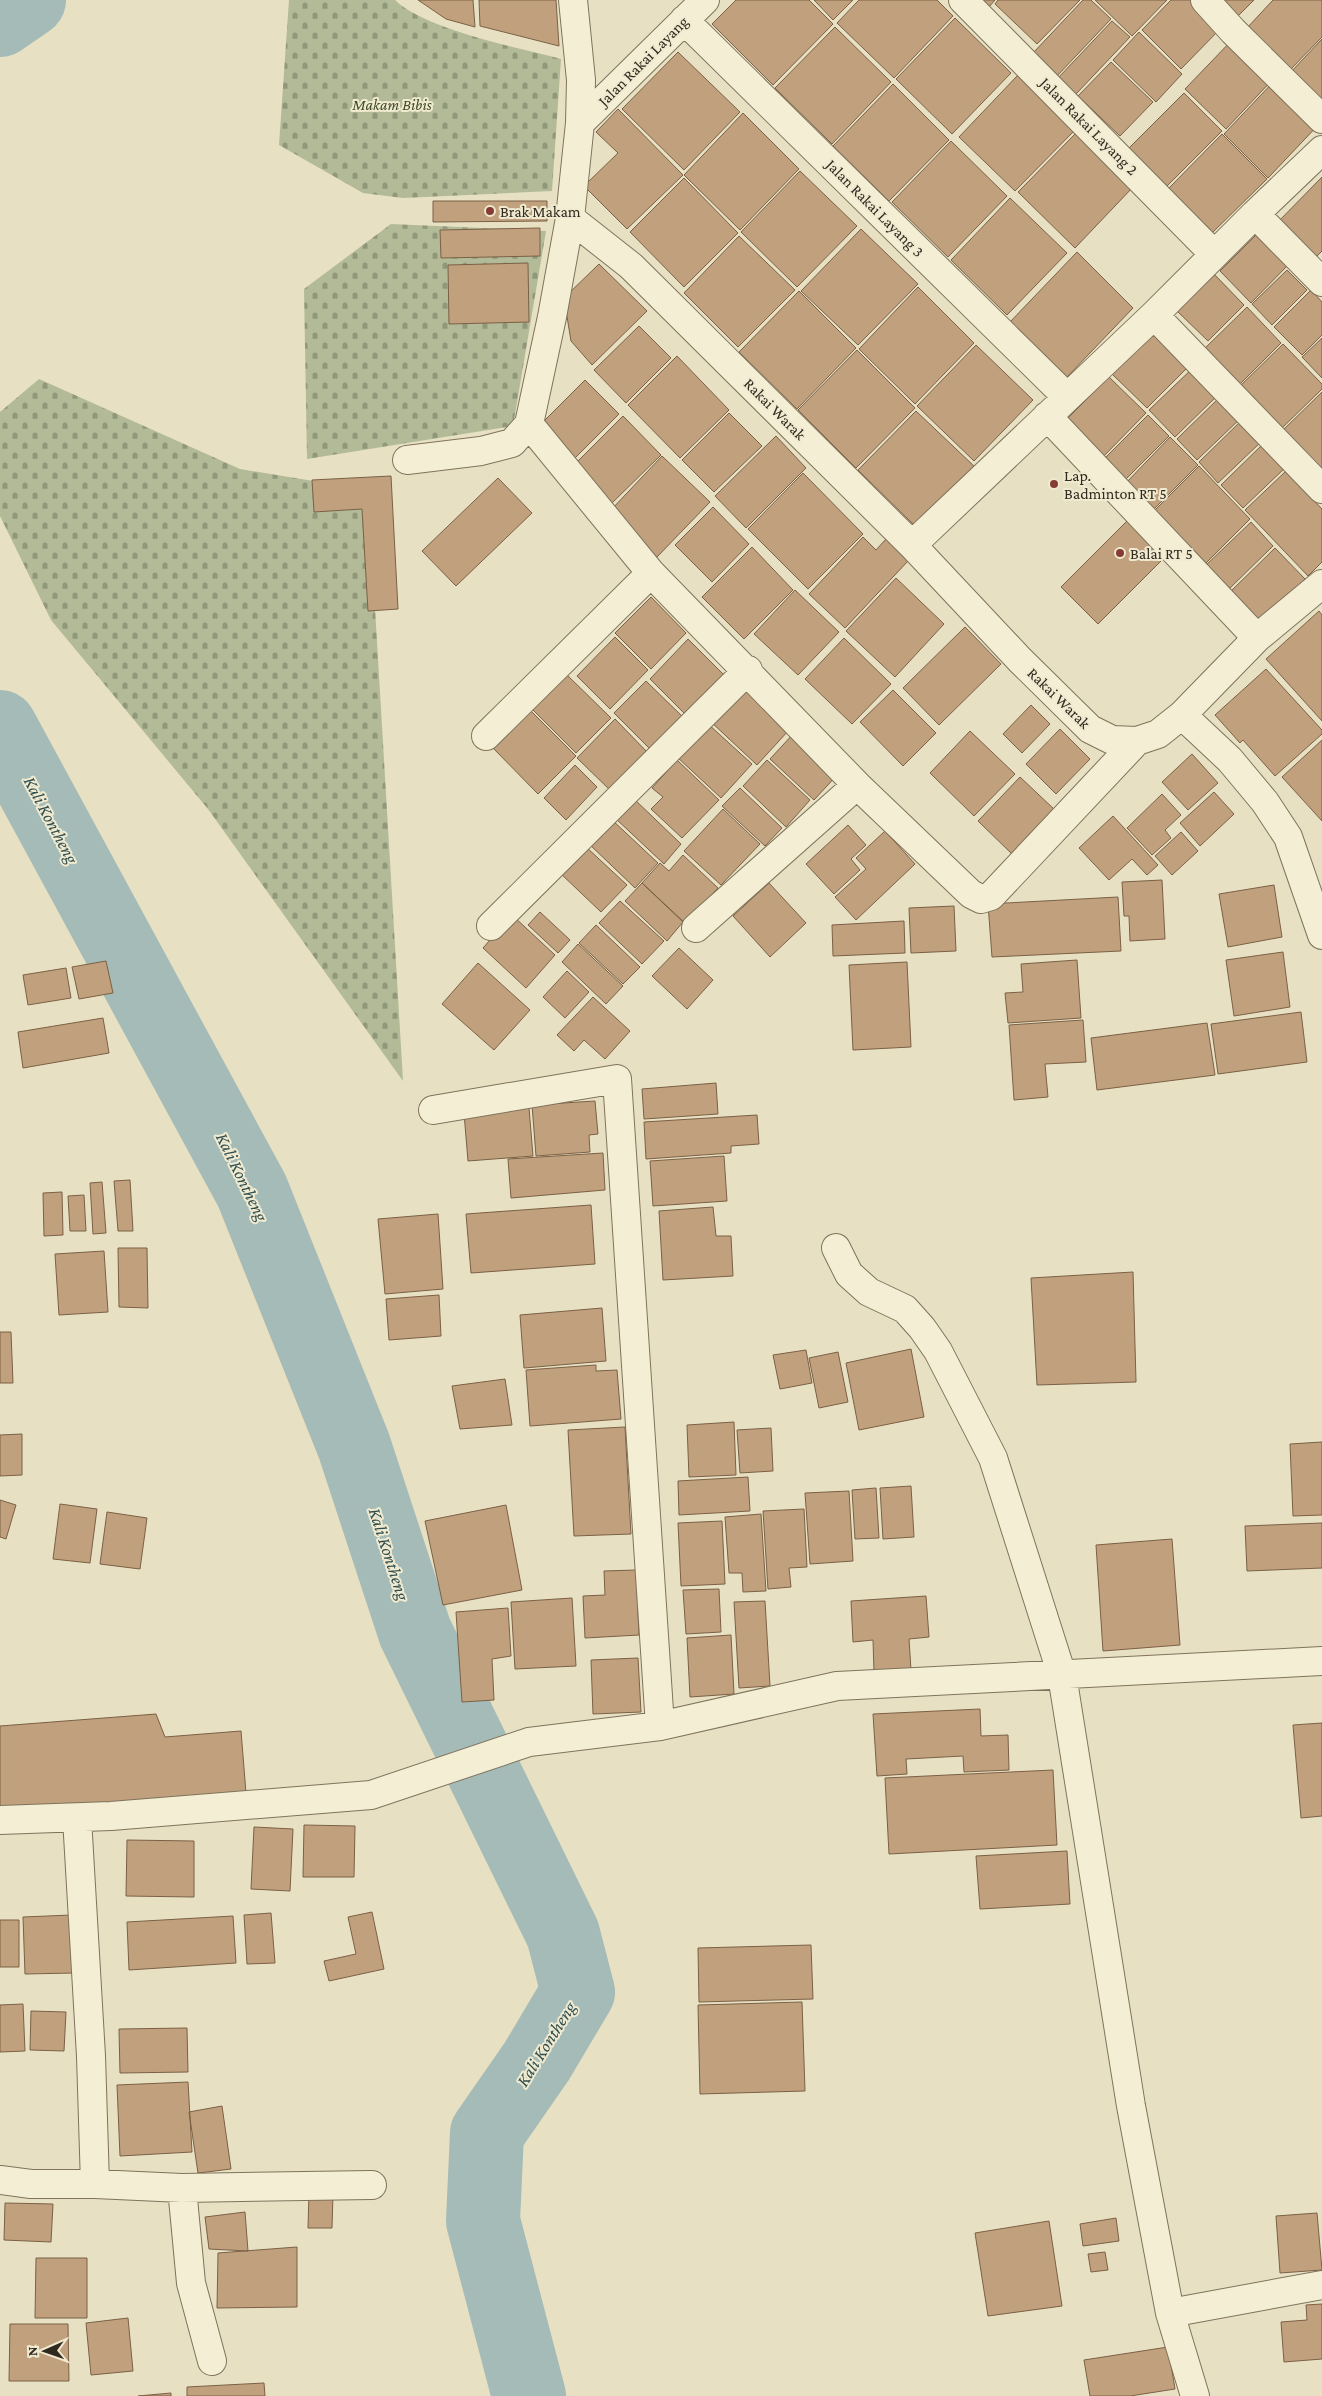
<svg xmlns="http://www.w3.org/2000/svg" width="1322" height="2396" font-family="'Crimson Pro',serif">
<defs>
<pattern id="cemetery-stones" width="16" height="16" patternUnits="userSpaceOnUse" patternTransform="scale(1.25)"><rect width="16" height="16" fill="#b2ba97"/><path d="M2 7V4a2 2 0 0 1 4 0v3zM10 15v-3a2 2 0 0 1 4 0v3z" fill="#91977b"/></pattern>
</defs>
<rect width="100%" height="100%" fill="#e7e0c3"/>
<path fill="url(#cemetery-stones)" d="M289 0H395C424 29 519 48 561 59L552 191 403 198 363 193 279 145Z
M391 224 546 231 513 426 307 459 304 289Z
M39 379 240 469 368 490 403 1081 208 809 51 620 0 516V412Z"/>
<g fill="none" stroke-linecap="round" stroke-linejoin="round">
<path stroke="#a4bbb7" stroke-width="74" d="M0 20 29 0
M0 727 252 1191 354 1446 415 1632 563 1934 578 1992 537 2061 487 2133 483 2221 529 2396"/>
</g>
<path fill="#c1a17d" stroke="#7b6045" d="M418 0H473L475 27 446 19Z
M479 0H556L559 46 480 26Z
M736 0H809L833 24 773 85 712 24Z
M814 0H853L833 20Z
M859 0H937L953 16 894 78 837 23Z
M982 0H995L989 7Z
M998 0H1080L1037 44 995 4Z
M1083 0H1091L1111 19 1057 76 1033 53Z
M1095 0H1167L1132 36Z
M1171 0H1197L1223 26 1181 69 1142 30Z
M1220 0H1254L1237 17Z
M1273 0H1322V37L1290 70 1247 28Z
M955 18 1011 73 952 134 896 79Z
M1112 21 1130 37 1076 94 1058 78Z
M835 27 891 82 832 144 775 88Z
M1139 32 1182 74 1156 102 1113 60Z
M1234 38 1275 77 1226 129 1185 89Z
M1322 39V105L1289 74Z
M678 52 740 112 684 170 622 109Z
M1111 62 1153 102 1120 136 1078 96Z
M1018 75 1075 130 1015 191 959 137Z
M1277 78 1321 122 1268 178 1224 134Z
M893 84 949 140 889 201 833 146Z
M1184 93 1222 131 1166 187 1129 148Z
M618 109 683 175 627 229 584 186 618 153 596 132Z
M743 113 799 169 740 230 684 175Z
M1078 131 1134 186 1075 248 1018 192Z
M1222 134 1267 179 1212 233 1169 188Z
M951 141 1007 196 948 257 892 202Z
M800 171 857 226 797 287 741 232Z
M1322 177V251L1311 262 1275 225Z
M684 178 738 233 684 287 630 232Z
M1010 198 1067 253 1007 315 951 260Z
M433 201H547V221L433 222Z
M540 228V256L441 258 440 230Z
M861 229 918 284 858 345 801 291Z
M1258 233 1289 264 1251 303 1220 271Z
M739 236 795 290 738 347 684 293Z
M1077 252 1133 308 1067 377 1010 322Z
M528 263 529 322 449 324 448 265Z
M599 264 647 311 592 365 571 341 564 298Z
M1287 270 1307 290 1272 325 1252 304Z
M1213 273 1244 305 1208 341 1176 310Z
M918 287 974 343 915 404 859 349Z
M1311 290 1322 302V335L1302 355 1274 327Z
M799 291 856 348 797 409 739 352Z
M1247 307 1281 343 1234 390 1199 354Z
M639 326 671 358 626 403 594 370Z
M1156 327 1192 363 1147 408 1111 373Z
M1322 338V378L1302 357Z
M1283 344 1322 384V389L1276 434 1235 391Z
M976 345 1033 400 974 461 917 406Z
M857 350 915 408 856 468 798 410Z
M677 356 729 410 680 458 628 405Z
M1195 366 1220 393 1175 437 1149 410Z
M1109 377 1146 413 1099 461 1062 424Z
M585 380 619 414 572 461 538 427Z
M1322 392V477L1278 435Z
M1222 395 1243 416 1197 460 1177 439Z
M916 411 975 467 916 527 858 470Z
M729 413 762 446 714 492 682 460Z
M1148 415 1169 436 1121 484 1100 463Z
M623 416 661 455 610 505 572 467Z
M1244 418 1263 440 1218 483 1199 462Z
M776 436 806 468 746 528 715 496Z
M1170 437 1198 465 1151 512 1124 485Z
M1265 442 1287 466 1243 508 1221 485Z
M662 456 710 502 657 557 610 511Z
M1199 466 1250 519 1206 563 1155 510Z
M1286 471 1322 509V562L1308 576 1245 510Z
M803 473 863 534 808 589 748 529Z
M391 476 398 609 368 611 362 509 314 512 312 480Z
M498 478 532 513 456 586 422 551Z
M713 507 749 544 712 582 675 545Z
M1130 518 1167 555 1098 624 1061 587Z
M1251 522 1273 546 1227 591 1204 567Z
M863 537 876 550 886 539 909 560 845 628 809 594Z
M752 547 793 590 744 639 702 597Z
M1275 548 1305 579 1260 624 1230 592Z
M896 578 944 624 895 677 846 631Z
M795 590 839 632 798 675 754 634Z
M651 597 686 633 651 669 615 633Z
M1319 611 1322 615V721L1266 659Z
M965 627 1001 664 939 725 903 688Z
M615 637 648 670 610 709 577 676Z
M844 638 891 684 852 724 805 679Z
M688 639 726 677 688 717 650 679Z
M1266 669 1322 730V734L1275 776 1243 740 1240 743 1215 715Z
M565 673 611 718 576 753 531 708Z
M646 681 686 720 654 753 614 713Z
M743 686 789 730 757 765 710 721Z
M893 690 936 733 903 766 860 722Z
M1031 705 1050 724 1022 753 1003 734Z
M529 709 576 756 538 794 492 747Z
M615 719 650 755 613 793 577 758Z
M707 723 752 764 721 798 676 756Z
M1060 729 1090 759 1056 794 1026 764Z
M970 731 1015 774 974 816 930 773Z
M794 733 838 774 814 800 770 759Z
M1322 740V821L1282 777Z
M1192 754 1218 783 1188 810 1162 782Z
M677 760 719 800 682 838 651 809 663 797 652 788Z
M767 760 810 800 786 827 743 786Z
M575 765 597 787 566 820 544 798Z
M1020 777 1056 811 1013 855 978 821Z
M740 788 782 828 765 846 722 806Z
M1214 792 1234 814 1200 846 1180 823Z
M1162 794 1181 815 1165 830 1171 838 1152 855 1127 828Z
M632 797 681 844 664 864 614 817Z
M723 809 760 844 721 885 684 851Z
M1113 816 1158 865 1147 875 1132 859 1109 880 1079 848Z
M610 818 658 863 635 888 587 842Z
M848 825 866 845 851 859 860 870 834 894 806 864Z
M885 831 915 864 856 920 835 897 866 869 856 858Z
M1181 832 1198 851 1172 875 1155 856Z
M584 845 627 885 601 912 559 872Z
M683 855 718 888 685 923 642 883 660 863 669 871Z
M1162 880 1165 939 1130 941 1129 916H1124L1122 882Z
M642 883 683 922 667 941 625 901Z
M769 883 806 923 770 957 733 916Z
M1274 885 1282 937 1228 947 1219 894Z
M1118 897 1121 951 992 957 988 904Z
M620 901 664 941 642 964 599 923Z
M954 906 956 951 911 953 909 908Z
M540 912 570 940 558 953 528 925Z
M512 915 555 955 526 988 483 948Z
M904 921 905 953 833 956 832 925Z
M596 925 640 967 623 984 579 943Z
M578 944 623 986 606 1004 562 962Z
M679 948 713 980 687 1009 652 976Z
M1283 952 1290 1007 1234 1016 1226 960Z
M1077 960 1081 1018 1008 1023 1005 993 1023 992 1021 964Z
M106 961 113 993 79 999 72 967Z
M907 962 911 1047 853 1050 849 965Z
M478 963 530 1010 494 1050 442 1004Z
M66 968 71 998 28 1005 23 975Z
M567 971 589 992 565 1018 543 997Z
M593 997 630 1031 605 1059 584 1040 574 1051 557 1035Z
M1301 1012 1307 1062 1218 1074 1211 1024Z
M103 1018 109 1053 23 1068 18 1032Z
M1083 1020 1086 1062 1045 1064 1048 1097 1014 1100 1009 1025Z
M1207 1023 1215 1075 1097 1090 1091 1038Z
M716 1083 718 1114 644 1119 642 1089Z
M595 1101 598 1134 589 1135 590 1152 536 1156 532 1105Z
M529 1108 533 1156 468 1161 464 1113Z
M757 1115 759 1144 731 1146V1153L646 1159 644 1122Z
M603 1153 605 1190 511 1198 508 1159Z
M724 1156 727 1201 653 1206 650 1161Z
M130 1180 133 1231H118L114 1181Z
M102 1182 106 1233 93 1234 90 1183Z
M62 1192 63 1235 44 1236 43 1193Z
M84 1195 86 1231H70L68 1196Z
M591 1205 595 1264 471 1273 466 1214Z
M713 1207 716 1236H731L733 1276 663 1280 659 1211Z
M438 1214 443 1289 385 1294 378 1219Z
M118 1248H147L148 1308 119 1307Z
M104 1251 108 1312 59 1315 55 1254Z
M1133 1272 1136 1382 1037 1385 1031 1278Z
M439 1295 441 1336 389 1340 386 1299Z
M602 1308 606 1361 524 1368 520 1315Z
M0 1332H11L13 1383H0Z
M911 1349 924 1417 859 1430 846 1363Z
M806 1350 812 1383 780 1389 773 1355Z
M838 1352 848 1402 819 1408 809 1358Z
M596 1365V1371L617 1370 621 1419 530 1426 526 1370Z
M505 1379 512 1425 460 1429 452 1386Z
M734 1422 736 1475 689 1477 687 1425Z
M625 1427 631 1534 574 1536 568 1430Z
M771 1428 773 1471 740 1473 737 1430Z
M22 1434V1475L0 1476V1435Z
M1322 1442V1515L1293 1516 1290 1444Z
M748 1477 750 1511 679 1515 678 1481Z
M911 1486 914 1537 883 1539 880 1488Z
M876 1488 879 1538 855 1539 852 1490Z
M849 1491 853 1561 810 1564 805 1493Z
M0 1500 16 1505 6 1539 0 1537Z
M60 1504 97 1509 90 1563 53 1559Z
M506 1505 522 1590 443 1605 425 1521Z
M804 1509 807 1567 789 1568 791 1587 768 1589 763 1511Z
M107 1512 147 1518 140 1569 100 1564Z
M761 1514 766 1591 743 1592 742 1573H729L725 1517Z
M722 1521 725 1584 681 1586 678 1523Z
M1322 1523V1568L1247 1571 1245 1526Z
M1172 1539 1180 1645 1103 1651 1096 1545Z
M636 1570 639 1635 585 1638 583 1596 605 1595 604 1571Z
M719 1589 721 1632 686 1634 683 1590Z
M926 1596 929 1637 909 1639 911 1670 874 1672 873 1640 853 1642 851 1601Z
M572 1598 576 1666 515 1669 511 1602Z
M765 1601 770 1686 739 1688 734 1602Z
M508 1608 511 1656 492 1659 494 1700 462 1702 456 1612Z
M731 1635 734 1694 690 1697 687 1638Z
M638 1658 641 1712 593 1714 591 1660Z
M980 1709 981 1736 1008 1735 1009 1770 964 1772 963 1756 906 1759 907 1774 877 1776 873 1714Z
M156 1714 165 1737 241 1731 246 1793 0 1812V1726Z
M1322 1723V1816L1301 1818 1293 1725Z
M1053 1770 1057 1845 889 1854 885 1778Z
M304 1825 355 1826 354 1877H303Z
M254 1827 293 1829 290 1891 251 1889Z
M127 1840 194 1841V1897L126 1896Z
M1067 1851 1070 1904 980 1909 976 1856Z
M372 1912 384 1969 329 1981 324 1961 356 1954 348 1917Z
M271 1913 275 1963 247 1964 244 1915Z
M72 1915 74 1973 25 1974 23 1917Z
M233 1916 236 1963 129 1970 127 1922Z
M0 1920H19V1967H0Z
M811 1945 813 1999 699 2002 698 1948Z
M802 2002 805 2091 700 2094 698 2005Z
M23 2004 25 2051 0 2052V2005Z
M31 2011 66 2012 64 2051 30 2050Z
M187 2028 188 2072 120 2073 119 2029Z
M188 2082 192 2152 120 2156 117 2085Z
M222 2106 231 2169 198 2173 189 2112Z
M309 2192 333 2193 332 2228H308Z
M5 2203 53 2204 51 2242 4 2240Z
M245 2212 248 2251 209 2249 205 2217Z
M1317 2213 1322 2270 1280 2273 1276 2216Z
M1116 2218 1119 2241 1083 2246 1080 2224Z
M1049 2221 1062 2306 988 2316 975 2233Z
M297 2247V2307L217 2308 218 2253Z
M1105 2252 1108 2270 1091 2272 1088 2254Z
M36 2258H87V2318H35Z
M1322 2304V2359L1284 2362 1281 2322 1307 2320 1306 2305Z
M128 2318 133 2371 91 2375 86 2323Z
M10 2324H68L69 2381H9Z
M1168 2347 1175 2389 1130 2396H1090L1084 2360Z
M264 2383 265 2396H187V2387Z
M171 2393V2396H138Z"/>
<g fill="none" stroke-linecap="round" stroke-linejoin="round">
<defs>
<path id="minor" d="M573 0 581 80 580 123 570 218 631 266 912 545 1020 660 1090 729 1112 740 1137 741
M963 0 1214 254
M1205 0 1233 31 1322 119
M684 20 1066 396
M580 123 705 0
M1255 214 1322 282
M570 218 552 317 529 424 651 573 857 785 971 894 981 899 991 896 1137 741 1158 734 1182 715 1257 638 1322 584
M1154 315 1322 489
M1047 416 1257 638
M407 460 481 451 512 443 529 424
M912 545 1154 315 1255 214 1322 150
M1182 715 1230 760 1265 802 1288 837 1322 935
M486 736 651 573
M491 926 748 670
M696 928 857 785
M433 1110 617 1079 660 1726
M836 1248 849 1274 869 1292 905 1309 922 1328 938 1351 993 1458 1062 1675 1131 2106 1170 2313 1195 2396
M77 1818 91 2056 95 2184
M0 1820 111 1816 371 1795 529 1742 660 1726 837 1686 1322 1661
M0 2180 31 2184H95L182 2188 372 2185
M182 2188 191 2283 212 2361
M1170 2313 1322 2285"/>
</defs>
<use href="#minor" stroke="#7f735c" stroke-width="30"/>
<use href="#minor" stroke="#f4eed5" stroke-width="28"/>
</g>
<g fill="#863c34" stroke="#f0ead1" stroke-width="2">
<circle cx="490" cy="211" r="5"/>
<circle cx="1054" cy="484" r="5"/>
<circle cx="1120" cy="553" r="5"/>
</g>
<g text-anchor="middle" dominant-baseline="central" stroke-width="4" stroke-linejoin="round" paint-order="stroke">
<g font-size="16" fill="#31291e" stroke="#f0ead1">
<text transform="translate(643 61) rotate(-45)">Jalan Rakai Layang</text>
<text transform="translate(1089 126) rotate(45)">Jalan Rakai Layang 2</text>
<text transform="translate(875 208) rotate(45)">Jalan Rakai Layang 3</text>
<text transform="translate(775 409) rotate(45)">Rakai Warak</text>
<text transform="translate(1059 698) rotate(44)">Rakai Warak</text>
</g>
<g font-size="16" font-style="italic" fill="#3e4b27" stroke="#f0ead1">
<text x="392" y="104">Makam Bibis</text>
</g>
<g font-size="16" fill="#31291e" stroke="#f0ead1" text-anchor="start">
<text x="500" y="211">Brak Makam</text>
<text x="1064" y="475">Lap.<tspan x="1064" dy="18">Badminton RT 5</tspan></text>
<text x="1130" y="553">Balai RT 5</text>
</g>
<g font-size="18" font-style="italic" fill="#2f4e4f" stroke="#f0ead1">
<text transform="translate(51 820) rotate(62)">Kali Kontheng</text>
<text transform="translate(242 1177) rotate(64)">Kali Kontheng</text>
<text transform="translate(389 1554) rotate(72)">Kali Kontheng</text>
<text transform="translate(546 2044) rotate(-58)">Kali Kontheng</text>
</g>
</g>
<g transform="translate(45 2351) rotate(268)" stroke="#f0ead1" stroke-width="4" paint-order="stroke">
<path d="M0-4L9 19L0 12L-9 19Z" fill="#31291e"/>
<text y="-8" font-size="14" font-weight="bold" text-anchor="middle" fill="#31291e">N</text>
</g>
</svg>
